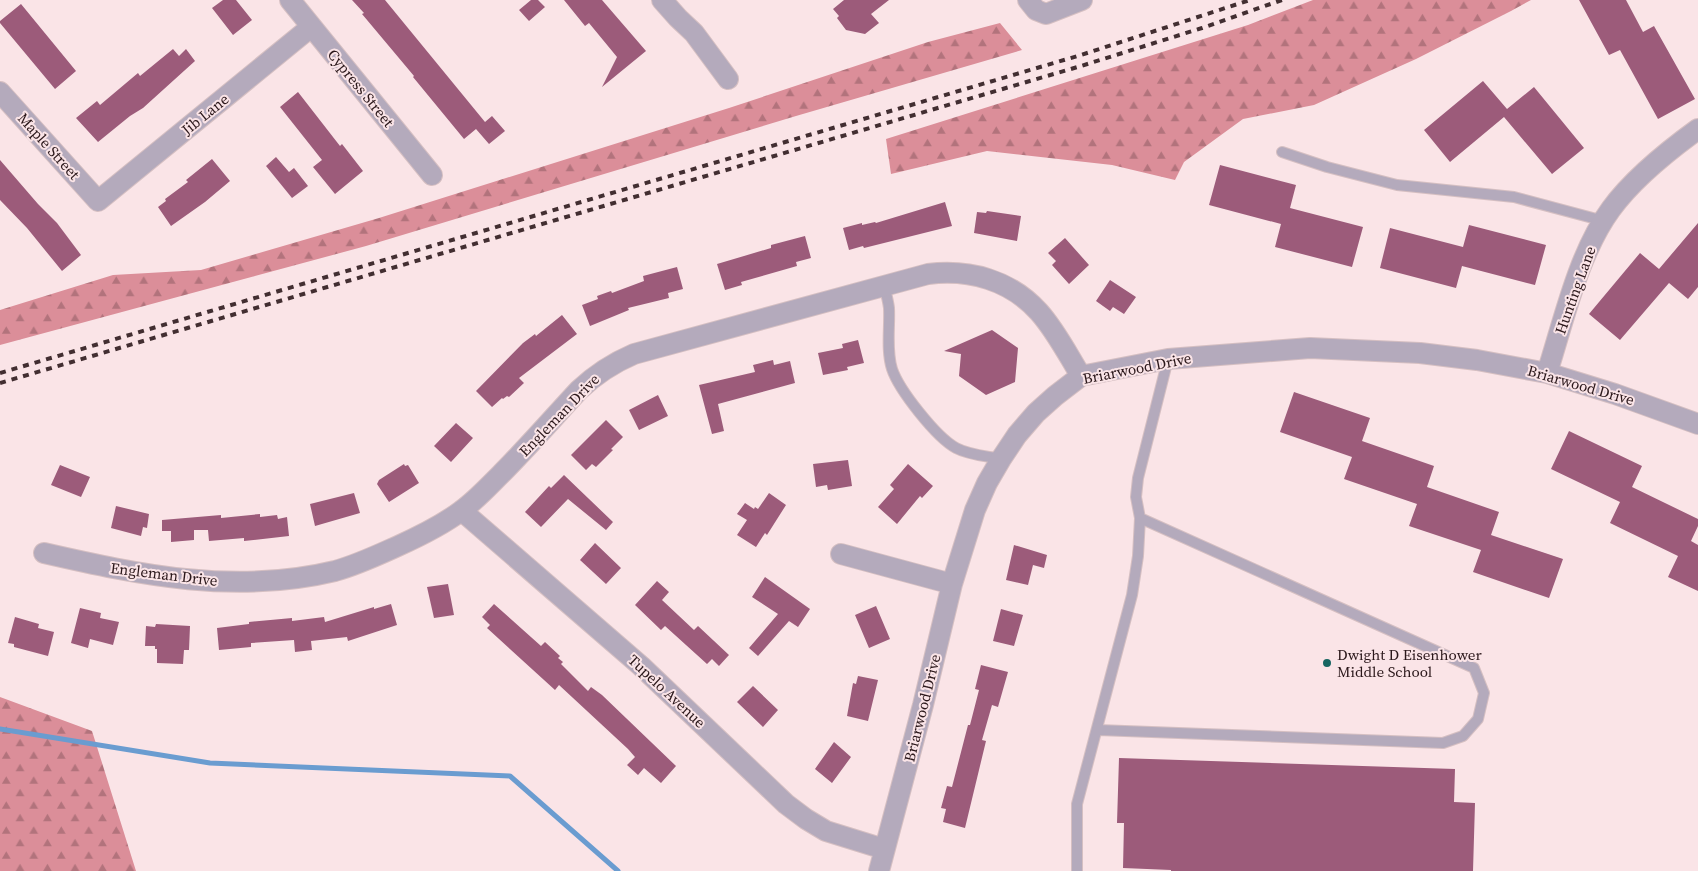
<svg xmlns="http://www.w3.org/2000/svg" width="1698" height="871" font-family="'Source Serif 4',serif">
<defs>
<pattern id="forest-firs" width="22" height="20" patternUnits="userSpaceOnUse" patternTransform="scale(1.25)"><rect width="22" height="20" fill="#db8e99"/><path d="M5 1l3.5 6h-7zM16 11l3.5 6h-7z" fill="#b2737c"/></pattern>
</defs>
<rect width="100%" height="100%" fill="#fae4e7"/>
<path fill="url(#forest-firs)" d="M1313 0H1531L1511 11 1416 59 1314 105 1243 119 1184 162 1175 180 1112 165 987 151 891 174 886 139 1248 25Z
M1000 23 1022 50 796 116 366 246 0 345V310L113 275 201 270 379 218 729 108 928 42Z
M0 697 92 731 136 871H0Z"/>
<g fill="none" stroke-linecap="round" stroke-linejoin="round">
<path stroke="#6a9cd0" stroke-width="5" d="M0 729 210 763 510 776 618 871"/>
</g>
<path fill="#9c5b7a" d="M223 0H236L252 20 233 35 212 8Z
M352 0H385L485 122 492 116 505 131 489 144 476 129 464 139 413 77 414 76 362 14 364 13Z
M531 0H538L545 7 529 21 519 10Z
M564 0H602L646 51 602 87 617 57 589 23 585 26Z
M844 0H889L871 14 879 23 865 34 846 30 837 18 839 16 833 9Z
M1579 0H1626L1643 32 1654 26 1695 99 1658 119 1620 50 1609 55Z
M21 4 76 71 55 89 0 23V21Z
M173 49 179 56 186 49 195 61 143 108 130 116 98 142 76 118 97 101 100 105 138 73 140 76Z
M1483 81 1507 109 1534 87 1584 148 1552 174 1504 117 1450 162 1424 130Z
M298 92 340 146 342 144 363 171 335 194 313 167 322 160 280 107Z
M276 157 289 172 294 168 308 186 292 198 266 166Z
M212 159 230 181 205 202 171 226 158 207 166 201 165 199 188 182 186 180Z
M0 160 38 204 57 223 81 255 62 271 27 228 0 200Z
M1220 165 1296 185 1290 208 1363 227 1352 267 1275 247 1281 224 1209 205Z
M945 202 952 226 864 248 863 246 849 250 843 228 862 223V225L875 222 876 223Z
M987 211 1021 216 1017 241 974 233 977 212 986 213Z
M1698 223V287L1688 299 1669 283 1620 340 1589 314 1640 253 1659 269Z
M1469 225 1546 245 1535 285 1462 266 1456 288 1380 268 1390 228 1463 247Z
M805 236 811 258 796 262 797 266 741 282 742 285 725 290 717 264 771 248V245Z
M1065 238 1089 265 1069 284 1052 265 1056 261 1048 253Z
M677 267 683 289 668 293 669 298 628 308 629 310 590 326 582 305 598 299 597 296 611 291 612 293 644 281 643 276Z
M1110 280 1136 297 1124 314 1113 307 1110 311 1096 301Z
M562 315 577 334 519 378 524 383 509 397 507 396 503 399 502 398 492 407 476 391 523 343 535 334 536 336Z
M992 330 1018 348 1015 382 986 395 959 376 961 354 944 351Z
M858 340 864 363 847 367 848 370 823 375 818 353 843 348 842 344Z
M773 360 774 365 790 361 795 383 718 404 724 431 712 434 699 385 755 372 753 365Z
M1294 392 1370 418 1362 441 1434 466 1427 487 1499 512 1491 535 1563 559 1549 598 1473 572 1481 550 1409 526 1417 504 1344 479 1352 457 1280 432Z
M658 395 668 416 639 430 629 410Z
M606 420 623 437 611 449 613 450 596 467 592 464 586 470 571 455Z
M456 423 473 438 451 462 434 446Z
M1569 431 1642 466 1632 487 1698 519V526L1691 541 1698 545V591L1668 577 1678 556 1610 523 1620 502 1551 469Z
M848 460 852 486 828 490 827 485 816 487 813 464Z
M404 464 405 466 408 465 419 483 389 502 377 484 379 480Z
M908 464 933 486 922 498 920 496 897 524 878 507 894 489 890 485Z
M60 465 90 477 81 497 51 485Z
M564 475 613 522 606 530 568 499 541 527 525 512 549 486 551 488Z
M354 493 360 513 315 526 310 504Z
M769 493 786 505 767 535 765 533 756 547 737 535 747 520 737 514 745 503 754 509 755 507 758 509Z
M116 506 149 514 147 528 143 527 141 536 111 528Z
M260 514V517L277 515 278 519 287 517 289 536 244 541V538L209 541 208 530H194V540L171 542V531H162V520L221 515V518Z
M595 543 621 568 606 584 580 560Z
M1014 545 1047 555 1044 568 1033 565 1028 585 1006 580Z
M765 577 810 609 798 627 789 621 758 656 749 648 778 614 752 597Z
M657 581 669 592 662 600 694 630 698 626 729 655 719 666 712 659 707 664 665 626 661 630 635 605Z
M448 584 454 615 434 618 427 587Z
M391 604 397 625 348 641 347 637 311 641 312 650 295 652 294 640 251 643V647L219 650 217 628 249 624V622L292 618V621L324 617 325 622 374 607V609Z
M494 604 541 646 545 642 560 656 558 658 563 662 561 664 588 691 591 687 602 695 676 766 661 783 644 768 638 775 627 765 635 757 628 749 559 685 555 690 487 628 490 625 482 617Z
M876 606 890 639 869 648 855 615Z
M80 608 101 613 100 618 119 622 113 645 90 639 88 648 71 643Z
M1001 609 1023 615 1014 646 993 641Z
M15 617 39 624 38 628 54 632 48 656 14 647V644L8 643Z
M156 624 190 626 189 650H184L183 664 157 663V649H155V646H145L146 626 155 627Z
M981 665 1008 672 998 707 992 705 982 740 986 741 965 828 943 822 946 809 941 808 947 786 952 787 968 725H970L979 690 975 689Z
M858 676 878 680 868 721 847 716 853 683 856 684Z
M753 686 778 710 763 727 737 702Z
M834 742 851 757 832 783 815 769Z
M1119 758 1455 769 1454 802 1475 803 1473 871H1171V870L1123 868 1124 823H1117Z"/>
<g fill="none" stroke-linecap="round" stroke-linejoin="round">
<defs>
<path id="lane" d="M1282 152 1327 167 1397 185 1514 197 1604 221
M884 285C886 293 888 300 889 308 890 327 886 350 892 369 899 390 936 437 956 448 969 455 986 456 1001 459
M1098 730 1443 743 1463 736 1478 719 1484 693 1474 668 1140 518 1136 497 1138 478 1168 359
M1077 871V804L1132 595 1138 556 1140 518"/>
<path id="street" d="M290 0 432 175
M662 0 678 18 694 33 728 79
M1028 0 1036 10 1046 14 1082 0
M0 92 98 201 311 27
M1547 373C1564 320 1578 254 1611 209 1632 180 1669 150 1698 129
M462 511 641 666 786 804 806 819 826 831 884 849
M44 553C140 575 236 595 335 571 357 565 378 555 398 546 420 536 441 526 461 511 475 501 487 488 500 475 527 448 553 418 579 390 596 374 613 363 634 354L928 274C970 269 1010 280 1039 312 1056 331 1068 355 1081 376
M841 554 952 584
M879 871 923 705 952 584 975 510 987 483 1001 459 1017 435 1036 413 1055 396 1081 376 1168 359 1310 348 1420 353 1477 360 1547 373 1615 394 1698 424"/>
</defs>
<use href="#lane" stroke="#d5bfc2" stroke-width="12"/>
<use href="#street" stroke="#d5bfc2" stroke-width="22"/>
<use href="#lane" stroke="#b4aabc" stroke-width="10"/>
<use href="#street" stroke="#b4aabc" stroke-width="20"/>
<path stroke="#422e31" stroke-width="4" stroke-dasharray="6 6" stroke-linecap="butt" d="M0 373 1081 55 1250 0
M0 383 1081 66 1202 28 1282 0"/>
</g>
<circle fill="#176561" stroke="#fae4e7" stroke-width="2" cx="1327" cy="663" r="5"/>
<g text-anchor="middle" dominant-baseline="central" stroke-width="4" stroke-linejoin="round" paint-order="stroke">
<g font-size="15" fill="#2a171a" stroke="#fae4e7">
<text transform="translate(361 88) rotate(51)">Cypress Street</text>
<text transform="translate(205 114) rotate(-39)">Jib Lane</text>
<text transform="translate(49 146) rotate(48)">Maple Street</text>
<text transform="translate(1575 290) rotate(-70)">Hunting Lane</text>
<text transform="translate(1137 368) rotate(-11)">Briarwood Drive</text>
<text transform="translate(1581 385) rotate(16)">Briarwood Drive</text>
<text transform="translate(559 415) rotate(-46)">Engleman Drive</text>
<text transform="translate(164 574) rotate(7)">Engleman Drive</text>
<text transform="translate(667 691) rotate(43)">Tupelo Avenue</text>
<text transform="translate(922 708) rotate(-76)">Briarwood Drive</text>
</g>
<g font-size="15" fill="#2a171a" stroke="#fae4e7" text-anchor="start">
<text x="1337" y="654">Dwight D Eisenhower<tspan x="1337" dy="17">Middle School</tspan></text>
</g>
</g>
</svg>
